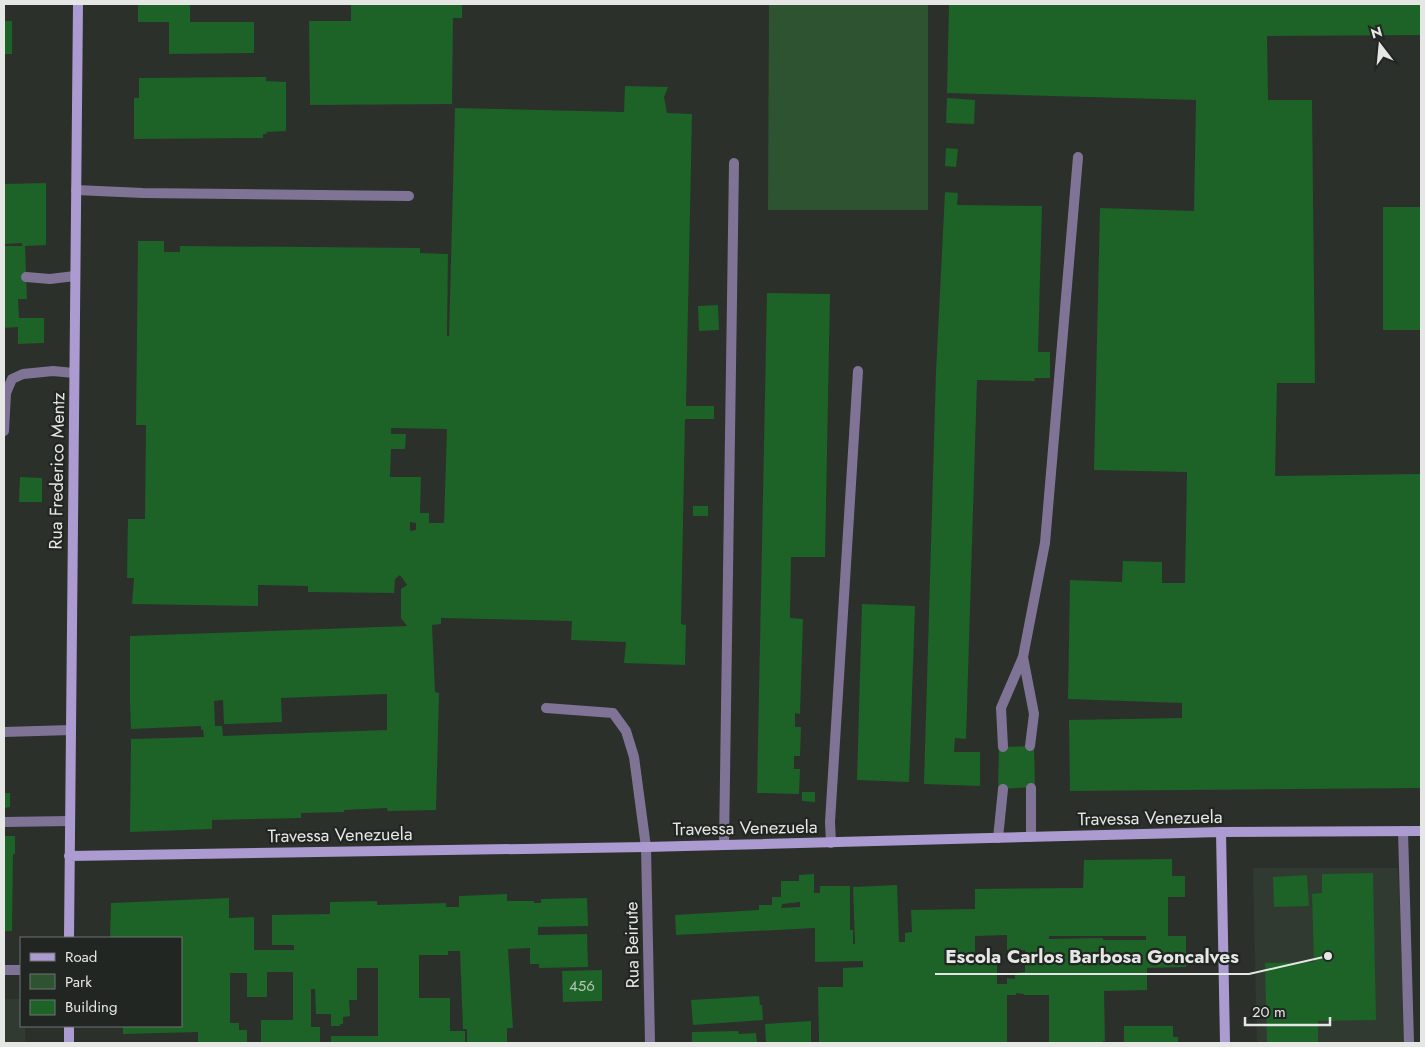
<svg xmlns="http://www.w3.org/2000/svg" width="1425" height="1047" font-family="Jost,sans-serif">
<rect width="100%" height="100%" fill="#2b302b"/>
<path fill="#313a31" d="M1253 868H1398L1405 1043H1257Z
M4 999H21V1026H25V1043H4Z"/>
<path fill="#2d5330" d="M769 4H928V210H768Z"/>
<path fill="#1d6226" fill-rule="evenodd" d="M138 4H190V22H254V53L169 54V22H138Z
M351 4H462V18H453L452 104 310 105 309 21H351Z
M949 4H1421V35L1267 36 1268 100H1312L1315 383H1277L1275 476 1421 474V788L1070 791 1069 720 1182 718V703L1068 699 1070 580 1122 582 1123 561 1162 562V583H1185L1187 472 1094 470 1100 208 1194 211 1196 100 947 93Z
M4 21H12V54H4Z
M266 77V81L286 82V131L266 132 267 134H263V138L134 139V98H139V78Z
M625 86 668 87 664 97 667 113 692 114 686 406H714V419H685L681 624 686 625 685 665 624 663 626 642 571 640 572 621 441 618V624L432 625 435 692 439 693 436 810 388 811 387 808 344 810V812L301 813V818L212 820V829L130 832 131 739 204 737 203 729 201 730V726L131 729 130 703V636L407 626 401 618V589L407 585 400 575 395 579 394 593 308 592V586L258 585V606L132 604 134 578H127L128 519H145L146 425H136L138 241H164V252H180V246L420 248V253L448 254 447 336H449L455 108 624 112ZM391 428 447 429 444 523H429V513H420L421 477H390L391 449H405L406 434H391ZM410 522 416 523V530L410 531ZM387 694V730L223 736 222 726H215L214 701 223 700 224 724H229L282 722 281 698Z
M947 98 975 100 974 124 946 123Z
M946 148 958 149 956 167 945 166Z
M46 183V245L25 246 27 299H18L19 318H44V343L18 344V327L4 328V246H22V243L4 244V184Z
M945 192 958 193 957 205 1042 206 1038 352H1050V378H1034L1035 381 977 380 966 739 955 738 954 752H980V786L924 784 936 372Z
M1383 207H1421V330H1383Z
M767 293 830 294 825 557H791L790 618 803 619 800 714 795 713V727H801L800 756H794V769H800L799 794 757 793Z
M718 305 719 330 699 331 698 306Z
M20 477 42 478V502H19Z
M693 506H708V516H693Z
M862 604 915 606 909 782 857 780Z
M1034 746 1035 787 998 789 999 747Z
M802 792H815V802L802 801Z
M4 793H10V807L4 808Z
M4 836H15V854H13L12 931H4Z
M1172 859V876H1185V897H1168V936H1186V967L1147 968V990L1104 991 1105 1041H1103V1043H1049V995H1024V994L1016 993V995H1007V1043H819L818 987H843V968L863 967V961L815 962V928L676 935 675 915 759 910V905H772V897H781V881H799V875L814 874V893H820V886H850V930H853V944H855L853 887 897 885 899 942H905V933L912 932 911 910 975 909V889L1083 888 1084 860ZM800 902V907L781 908 782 904ZM1007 935V950H1025V972L1015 973V979L1007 978V984H997V964H975V936ZM1049 936H1146V940H1103V938L1049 939Z
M1373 873 1376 1020 1318 1021V1043H1267L1265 963 1314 962 1312 894 1322 893V874Z
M1307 875 1309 906 1274 907 1273 877Z
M507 894V901H534V903H541V899L587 898 588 926 538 927V935L587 934 588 967 539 968V964H530V948L508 949 513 1028H507V1043H467V1029H463L460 951H448V955H419V998H450V1031H465V1043H331V1036H378V968H357V1000H349L350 1016 343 1017V1024H340V1026H331V1014H316L315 989H311V1027H320V1043H261V1020H293V972H267V997H247V973H230V1023H239V1030H247V1043H198V1032L123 1034V1026H181V938H110L111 903 229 898V918L254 917V950H294V945H272V915L330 914V902L377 901V905L446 903V907H459V896Z
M602 970V1001L563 1002 562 971Z
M759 996 760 1005H762L763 1020 693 1025 691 1000Z
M811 1021V1043H766L765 1024Z
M1124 1026H1173V1037H1178V1043H1124Z
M738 1031 739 1034 756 1033 757 1043H692V1032Z"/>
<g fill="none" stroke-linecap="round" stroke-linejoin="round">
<path stroke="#7f7495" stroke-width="10" d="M76 190 143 193 409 196
M26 277 50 279 75 276
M4 431 6 393 12 379 23 374 53 371 74 373
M1023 657 1034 714 1030 746
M546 708 613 713 626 731 634 757 646 847
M4 732 71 730
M1003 747 1001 708 1023 657 1045 543 1078 157
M1031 788V837
M4 822 70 821
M1403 831 1409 1043
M998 838 1003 789
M831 843 830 822 858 371
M724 845 734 163
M4 970H21"/>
<path stroke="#7f7495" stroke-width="10" d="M646 847 650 1043"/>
<path stroke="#ac9bd0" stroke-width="10" d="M1221 832 1225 1043
M69 856 646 847 1221 832 1421 831
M69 938 78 4
M69 1043V1026"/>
</g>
<g text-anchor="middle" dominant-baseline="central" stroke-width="4.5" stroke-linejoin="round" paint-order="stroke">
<g font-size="15" fill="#b2c6b4">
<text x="582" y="986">456</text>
</g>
<g font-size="18" fill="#e4e7e4" stroke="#222622">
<text transform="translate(57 471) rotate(-89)">Rua Frederico Mentz</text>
<text transform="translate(1150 818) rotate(-1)">Travessa Venezuela</text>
<text transform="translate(745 828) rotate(-1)">Travessa Venezuela</text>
<text transform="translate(340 835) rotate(-1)">Travessa Venezuela</text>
<text transform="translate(632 945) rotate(-91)">Rua Beirute</text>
</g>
</g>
<path fill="none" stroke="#e4e7e4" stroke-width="2" d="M1328 956L1249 974H935"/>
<circle fill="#e4e7e4" stroke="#222622" stroke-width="2" cx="1328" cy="956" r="5"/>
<g font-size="19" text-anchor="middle" font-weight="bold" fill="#e4e7e4" stroke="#222622" stroke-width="4.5" stroke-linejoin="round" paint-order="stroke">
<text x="1092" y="963">Escola Carlos Barbosa Goncalves</text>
</g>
<rect width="1425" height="1047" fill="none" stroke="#e4e7e4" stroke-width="10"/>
<rect x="20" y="937" width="162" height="90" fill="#222622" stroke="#707370"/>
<rect x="30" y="953" width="25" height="8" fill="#ac9bd0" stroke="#707370"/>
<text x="65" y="962" font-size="15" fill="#e4e7e4">Road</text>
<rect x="30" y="974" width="25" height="15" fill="#2d5330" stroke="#707370"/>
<text x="65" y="987" font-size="15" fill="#e4e7e4">Park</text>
<rect x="30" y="1000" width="25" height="15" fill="#1d6226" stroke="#707370"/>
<text x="65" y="1012" font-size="15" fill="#e4e7e4">Building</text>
<g transform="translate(1380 45) rotate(344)" stroke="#222622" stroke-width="4" paint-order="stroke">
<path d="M0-4L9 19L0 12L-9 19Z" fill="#e4e7e4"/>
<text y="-8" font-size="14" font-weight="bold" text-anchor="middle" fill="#e4e7e4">N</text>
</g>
<path d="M1245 1017v8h85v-8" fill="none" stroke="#e4e7e4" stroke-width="2.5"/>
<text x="1252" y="1017" font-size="15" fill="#e4e7e4" stroke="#222622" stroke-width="4" paint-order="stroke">20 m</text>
</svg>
